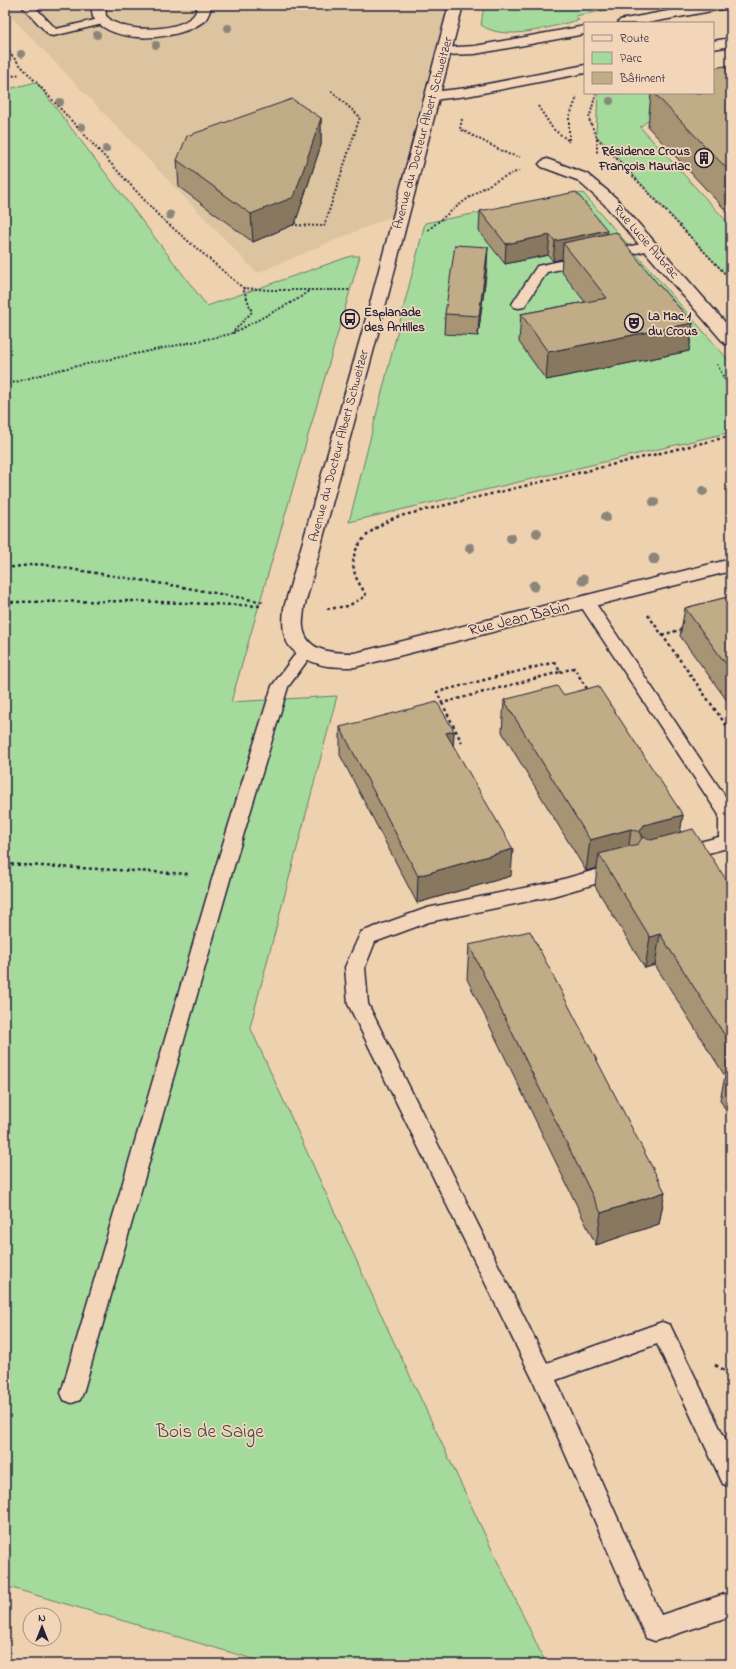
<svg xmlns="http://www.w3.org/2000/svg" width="736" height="1669" font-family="'Indie Flower',sans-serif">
<rect width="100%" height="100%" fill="#eed2af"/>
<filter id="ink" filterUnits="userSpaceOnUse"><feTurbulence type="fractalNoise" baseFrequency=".025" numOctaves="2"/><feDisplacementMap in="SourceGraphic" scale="8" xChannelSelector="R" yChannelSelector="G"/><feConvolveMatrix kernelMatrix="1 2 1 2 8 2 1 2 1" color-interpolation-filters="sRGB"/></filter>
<g filter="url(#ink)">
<path fill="#dcc4a1" d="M5 5H456L402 212 257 273 5 10Z"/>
<path fill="#a5da9d" stroke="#647e6c" d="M484 5H633L575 16 579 20C551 26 507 43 481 25Z
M36 82 207 306 351 256H360L231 702 337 696 250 1027 384 1321 546 1664H270L5 1586V90Z
M598 93H711L655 115 640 127 731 226V280L596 135Z
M583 193 731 363V432L349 522 425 223Z"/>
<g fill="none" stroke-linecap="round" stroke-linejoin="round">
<defs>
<path id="lane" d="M21 5H33L56 29 103 18 107 19 109 21 107 23 53 36 49 35Z
M650 242 655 243 657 246 655 249 547 272 524 307 519 308 514 307 512 304 537 266Z
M586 597 592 598 731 805V847L682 860 676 858 673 853 676 848 719 837V815L578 602 580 598Z
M307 644 313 646 315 650 288 687 231 876 83 1393 80 1400 72 1403 64 1400 61 1393 213 876 272 686 301 646Z
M620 863 626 865 629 870 626 875 553 896 429 922 375 942 365 967 368 1004 547 1363 662 1322 670 1325 731 1451V1487L723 1484 657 1344 556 1380 661 1615 731 1592V1616L655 1641 646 1638 533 1380 348 1004 345 967 361 932 427 908 553 882Z"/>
<path id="street" d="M91 5H105L106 16C109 18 112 22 116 23 135 32 177 31 193 16 196 13 197 8 198 5H212C210 10 208 18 204 21 179 41 112 46 93 17Z
M700 5H729L727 8 722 9 647 23H618L620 20 625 19Z
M585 26V34L475 54 445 55 440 54 438 51 440 48 475 46Z
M731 38V46L713 49V41Z
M585 65V73L467 96 432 100 427 99 425 96 427 93 432 92 467 88Z
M547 159 587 174 616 198 731 329V345L725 344 604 204 577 180 542 167 539 164 542 161Z"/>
<path id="secondary" d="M449 5H463L383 315 304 608C304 614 302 621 303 627 306 653 335 653 355 653L731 559V571L355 667C346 667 336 667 327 666 314 664 292 654 287 642 282 631 283 620 284 608L367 315Z"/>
</defs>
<use href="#lane" stroke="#22223b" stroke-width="3"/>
<use href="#street" stroke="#22223b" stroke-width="3"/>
<use href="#secondary" stroke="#22223b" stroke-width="3"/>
<path stroke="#22223b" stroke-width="2" stroke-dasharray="2 2" stroke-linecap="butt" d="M5 45 11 55 160 217 243 288
M5 78 20 74
M596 93 589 119 597 138V154
M538 106 553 129 569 141 568 142
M462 119 460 129 508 154 520 157
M597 138 731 280
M569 140V118L577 97
M292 225 324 226 360 117 330 90
M428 230C456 207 484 183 519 171
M233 333 298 299 310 290
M717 364 731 392
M5 385 58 370 231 334 252 312 243 288 270 290H350"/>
<path stroke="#22223b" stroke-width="2.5" stroke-dasharray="3 3" stroke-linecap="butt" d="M5 568 39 564 177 586 263 602
M5 602 134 601 262 606
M327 609 348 606 366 596C363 588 357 582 355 574 346 545 374 527 396 517L731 436
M648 615 731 732
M662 635 683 629
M555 662 560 672 442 703 437 692Z
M560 672 574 668 589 692
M442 703 462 743
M5 864 190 874"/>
<path stroke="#22223b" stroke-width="3" stroke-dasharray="3.5 3.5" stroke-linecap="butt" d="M715 1365 724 1370 731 1368"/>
<use href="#lane" fill="#f3d5b9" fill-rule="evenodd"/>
<use href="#street" fill="#f3d5b9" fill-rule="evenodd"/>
<use href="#secondary" fill="#f3d5b9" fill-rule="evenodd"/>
</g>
<g fill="#8c867a">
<circle cx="228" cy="28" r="4"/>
<circle cx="97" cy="35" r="4"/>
<circle cx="156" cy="45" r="4"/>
<circle cx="21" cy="54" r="4"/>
<circle cx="610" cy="101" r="4"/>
<circle cx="60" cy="102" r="4"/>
<circle cx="82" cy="127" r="4"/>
<circle cx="106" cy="149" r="4"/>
<circle cx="170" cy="215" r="4.5"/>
<circle cx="703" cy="491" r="5"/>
<circle cx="654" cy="502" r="5"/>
<circle cx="606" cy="517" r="5"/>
<circle cx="537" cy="533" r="5"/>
<circle cx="511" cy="538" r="5"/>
<circle cx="470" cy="548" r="5"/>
<circle cx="654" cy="559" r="5.5"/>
<circle cx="583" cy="580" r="5.5"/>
<circle cx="534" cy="586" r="5.5"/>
</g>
<path fill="#a69475" stroke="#22223b" d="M731 65V216L648 127 651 93H713Z
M321 118V145L295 224 253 242 179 187 177 160Z
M480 211 607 234 657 283 693 323 689 351 546 380 519 342 521 314 585 302 561 271 562 259 553 261 548 255 505 264 479 231Z
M487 267 478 336 444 334 445 314Z
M731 596V706L680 636 685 608Z
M563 695 683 815 680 832 731 887V1119L720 1100 725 1076 655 965 645 968 595 886 597 868 586 871 502 732 504 700Z
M340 727 454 731 453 746 511 876 417 903 340 755Z
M469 945 665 1192 659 1224 596 1245 467 979Z"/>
<path fill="#87785f" stroke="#22223b" d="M321 118V145L295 224 253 242 251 214Z
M607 230 605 250 563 243 562 259 553 261 555 241Z
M550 235 548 255 505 264 506 244Z
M488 247 487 267 478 336 479 316Z
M693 323 689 351 546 380 548 352Z
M454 731 453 758 446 733Z
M683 815 678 846 642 838 640 831 644 825Z
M631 829 627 861 599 854 597 868 586 871 590 840Z
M513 849 511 876 417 903 418 876Z
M660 934 655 965 645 968 650 937Z
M665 1192 659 1224 596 1245 601 1213Z"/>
<path fill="#c1ac88" stroke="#22223b" d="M731 65V173L654 93H713V68Z
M292 99 321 118 294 197 251 214 177 160 187 136Z
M576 192 607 230 555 241 550 235 506 244 480 211Z
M616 232 657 283 693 323 548 352 521 314 607 298 563 243Z
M455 245 488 247 479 316 445 314Z
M731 596V671L685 608Z
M557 686 563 695 598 686 683 815 644 825 640 831 643 837 651 840 693 829 731 887V1045L660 934 650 937 599 854 638 844 642 838 639 832 631 829 590 840 504 700Z
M437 702 454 731 446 733 513 849 418 876 340 727Z
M530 931 665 1192 601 1213 469 945Z
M731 1068V1077L726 1070Z"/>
</g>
<defs>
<symbol id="building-ring" viewBox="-11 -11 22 22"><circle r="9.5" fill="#f3d5b9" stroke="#22223b" stroke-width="1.5"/><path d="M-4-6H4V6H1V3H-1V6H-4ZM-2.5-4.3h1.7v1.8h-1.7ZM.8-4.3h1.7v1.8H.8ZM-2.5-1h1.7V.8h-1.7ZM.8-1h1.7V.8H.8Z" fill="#22223b"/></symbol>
<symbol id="bus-ring" viewBox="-11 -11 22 22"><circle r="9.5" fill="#f3d5b9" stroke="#22223b" stroke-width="1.5"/><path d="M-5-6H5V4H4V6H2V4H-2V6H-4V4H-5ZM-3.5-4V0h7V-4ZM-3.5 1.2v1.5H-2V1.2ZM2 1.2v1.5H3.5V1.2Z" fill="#22223b"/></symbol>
<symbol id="theatre-ring" viewBox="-11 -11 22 22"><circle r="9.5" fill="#f3d5b9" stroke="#22223b" stroke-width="1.5"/><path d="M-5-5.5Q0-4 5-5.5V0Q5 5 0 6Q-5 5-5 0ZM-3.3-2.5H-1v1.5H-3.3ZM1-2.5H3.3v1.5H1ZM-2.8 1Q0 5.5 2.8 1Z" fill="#22223b"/></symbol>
</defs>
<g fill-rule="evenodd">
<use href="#building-ring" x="693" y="147" width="22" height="22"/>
<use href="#bus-ring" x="339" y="308" width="22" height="22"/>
<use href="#theatre-ring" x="623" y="312" width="22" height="22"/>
</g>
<g text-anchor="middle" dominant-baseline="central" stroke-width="3.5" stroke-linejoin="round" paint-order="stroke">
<g font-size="13" fill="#22223b" stroke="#f3d5b9">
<text transform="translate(423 133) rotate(-75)">Avenue du Docteur Albert Schweitzer</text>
<text transform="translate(646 242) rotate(49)">Rue Lucie Aubrac</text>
<text transform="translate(339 446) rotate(-75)">Avenue du Docteur Albert Schweitzer</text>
</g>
<g font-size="13" font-weight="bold" fill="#22223b" stroke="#f3d5b9" text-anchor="start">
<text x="690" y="151" text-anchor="end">Résidence Crous<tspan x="690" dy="15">François Mauriac</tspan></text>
<text x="364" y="312">Esplanade<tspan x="364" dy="15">des Antilles</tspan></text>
<text x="648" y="316">La Mac 1<tspan x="648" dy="15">du Crous</tspan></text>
</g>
<g font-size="16" fill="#22223b" stroke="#f3d5b9">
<text transform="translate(519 619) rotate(-14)">Rue Jean Babin</text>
</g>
<g font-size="19" fill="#3c474f" stroke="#f3d5b9">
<text x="210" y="1432">Bois de Saige</text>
</g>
</g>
<rect width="736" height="1669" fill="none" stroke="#f3d5b9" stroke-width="20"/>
<rect x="10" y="10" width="716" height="1649" fill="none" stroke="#22223b" stroke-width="1.5" filter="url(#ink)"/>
<rect x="584" y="22" width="130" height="72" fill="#f3d5b9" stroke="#9f8d87"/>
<rect x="592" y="35" width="20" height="6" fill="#f3d5b9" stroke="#9f8d87"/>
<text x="620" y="42" font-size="12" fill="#22223b">Route</text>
<rect x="592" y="52" width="20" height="12" fill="#a5da9d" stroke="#9f8d87"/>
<text x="620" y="62" font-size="12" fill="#22223b">Parc</text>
<rect x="592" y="72" width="20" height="12" fill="#c1ac88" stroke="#9f8d87"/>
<text x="620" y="82" font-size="12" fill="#22223b">Bâtiment</text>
<g transform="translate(42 1627)"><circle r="19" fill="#f3d5b9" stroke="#9f8d87"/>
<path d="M0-3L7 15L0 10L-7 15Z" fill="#22223b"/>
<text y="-6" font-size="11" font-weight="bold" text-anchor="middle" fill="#22223b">N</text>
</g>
</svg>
